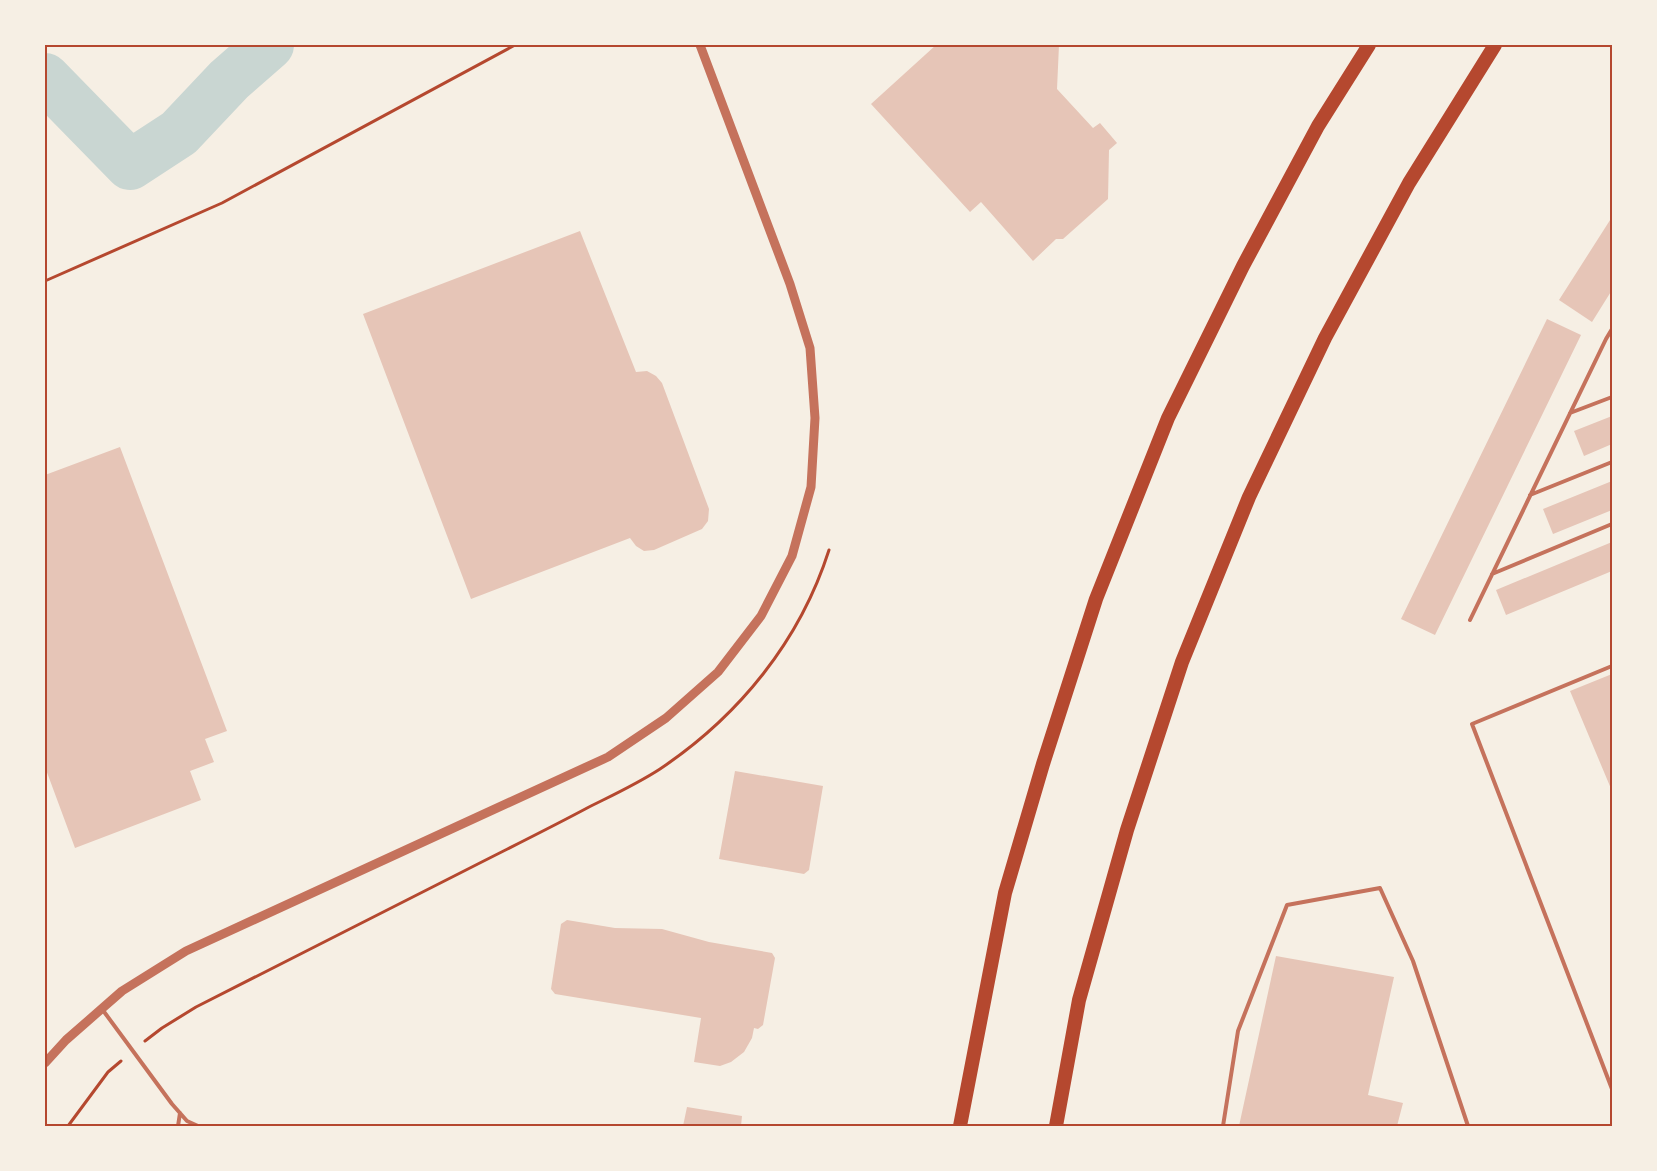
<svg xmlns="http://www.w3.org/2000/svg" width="1657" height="1171" font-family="Commissioner,sans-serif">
<rect width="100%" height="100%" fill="#f6efe4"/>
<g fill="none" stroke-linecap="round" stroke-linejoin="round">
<path stroke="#c9d6d2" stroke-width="50" d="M45 78 130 165 179 133 229 80 269 45"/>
</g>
<path fill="#e6c5b7" d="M936 45H1059L1057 89 1093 128 1100 123 1117 143 1109 150 1108 199 1063 239H1056L1033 261 981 202 970 212 871 104Z
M1612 217V290L1592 322 1559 300Z
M580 231 636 372 647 371 656 376 662 383 709 509 708 521 702 529 654 550 644 551 636 546 630 538 471 599 363 314Z
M1547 319 1581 335 1435 635 1401 619Z
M1612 416V444L1584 456 1574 431Z
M120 447 227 731 205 739 214 762 190 771 201 800 75 848 45 767V475Z
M1612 481V510L1553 534 1543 509Z
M1612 542V571L1506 615 1496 590Z
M1612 674V791L1570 691Z
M735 771 823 786 809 870 804 874 719 859Z
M567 920 615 928 662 929 709 942 772 953 775 958 763 1025 758 1029 754 1028 752 1038 744 1052 731 1062 720 1066 694 1062 701 1018 555 994 551 989 561 924Z
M1276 956 1394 977 1368 1095 1403 1103 1397 1126H1239Z
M687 1107 742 1116 741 1126H683Z"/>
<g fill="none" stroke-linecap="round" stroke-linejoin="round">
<path stroke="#b5482f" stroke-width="3" d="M45 281 222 203 515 45
M145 1041 162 1028 196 1007C286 961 376 916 466 870 507 849 548 829 589 807 613 795 637 784 660 769 739 716 800 641 829 550
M68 1126 108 1072 121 1061"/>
<path stroke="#c5725c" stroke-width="4" d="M1570 413 1612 397
M1530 495 1612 462
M1492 574 1612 524
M1470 620 1606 339 1612 329
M1612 666 1472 724 1612 1089
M102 1009 172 1104 187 1121 198 1126
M178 1126 180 1113
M1223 1126 1238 1031 1287 905 1380 888 1413 961 1468 1126"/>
<path stroke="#c5725c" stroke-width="9" d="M45 1063 66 1040 122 991 186 951 608 757 666 718 718 672 761 616 792 556 811 487 815 418 810 348 790 284 700 45"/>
<path stroke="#b5482f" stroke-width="14" d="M960 1126 1005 893 1043 764 1096 599 1168 418 1243 266 1318 126 1369 45
M1056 1126 1079 1000 1127 830 1182 662 1249 497 1325 338 1409 183 1495 45"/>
</g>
<rect width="1657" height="1171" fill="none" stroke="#f6efe4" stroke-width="92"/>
<rect x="46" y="46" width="1565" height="1079" fill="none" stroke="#b5482f" stroke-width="2"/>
</svg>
